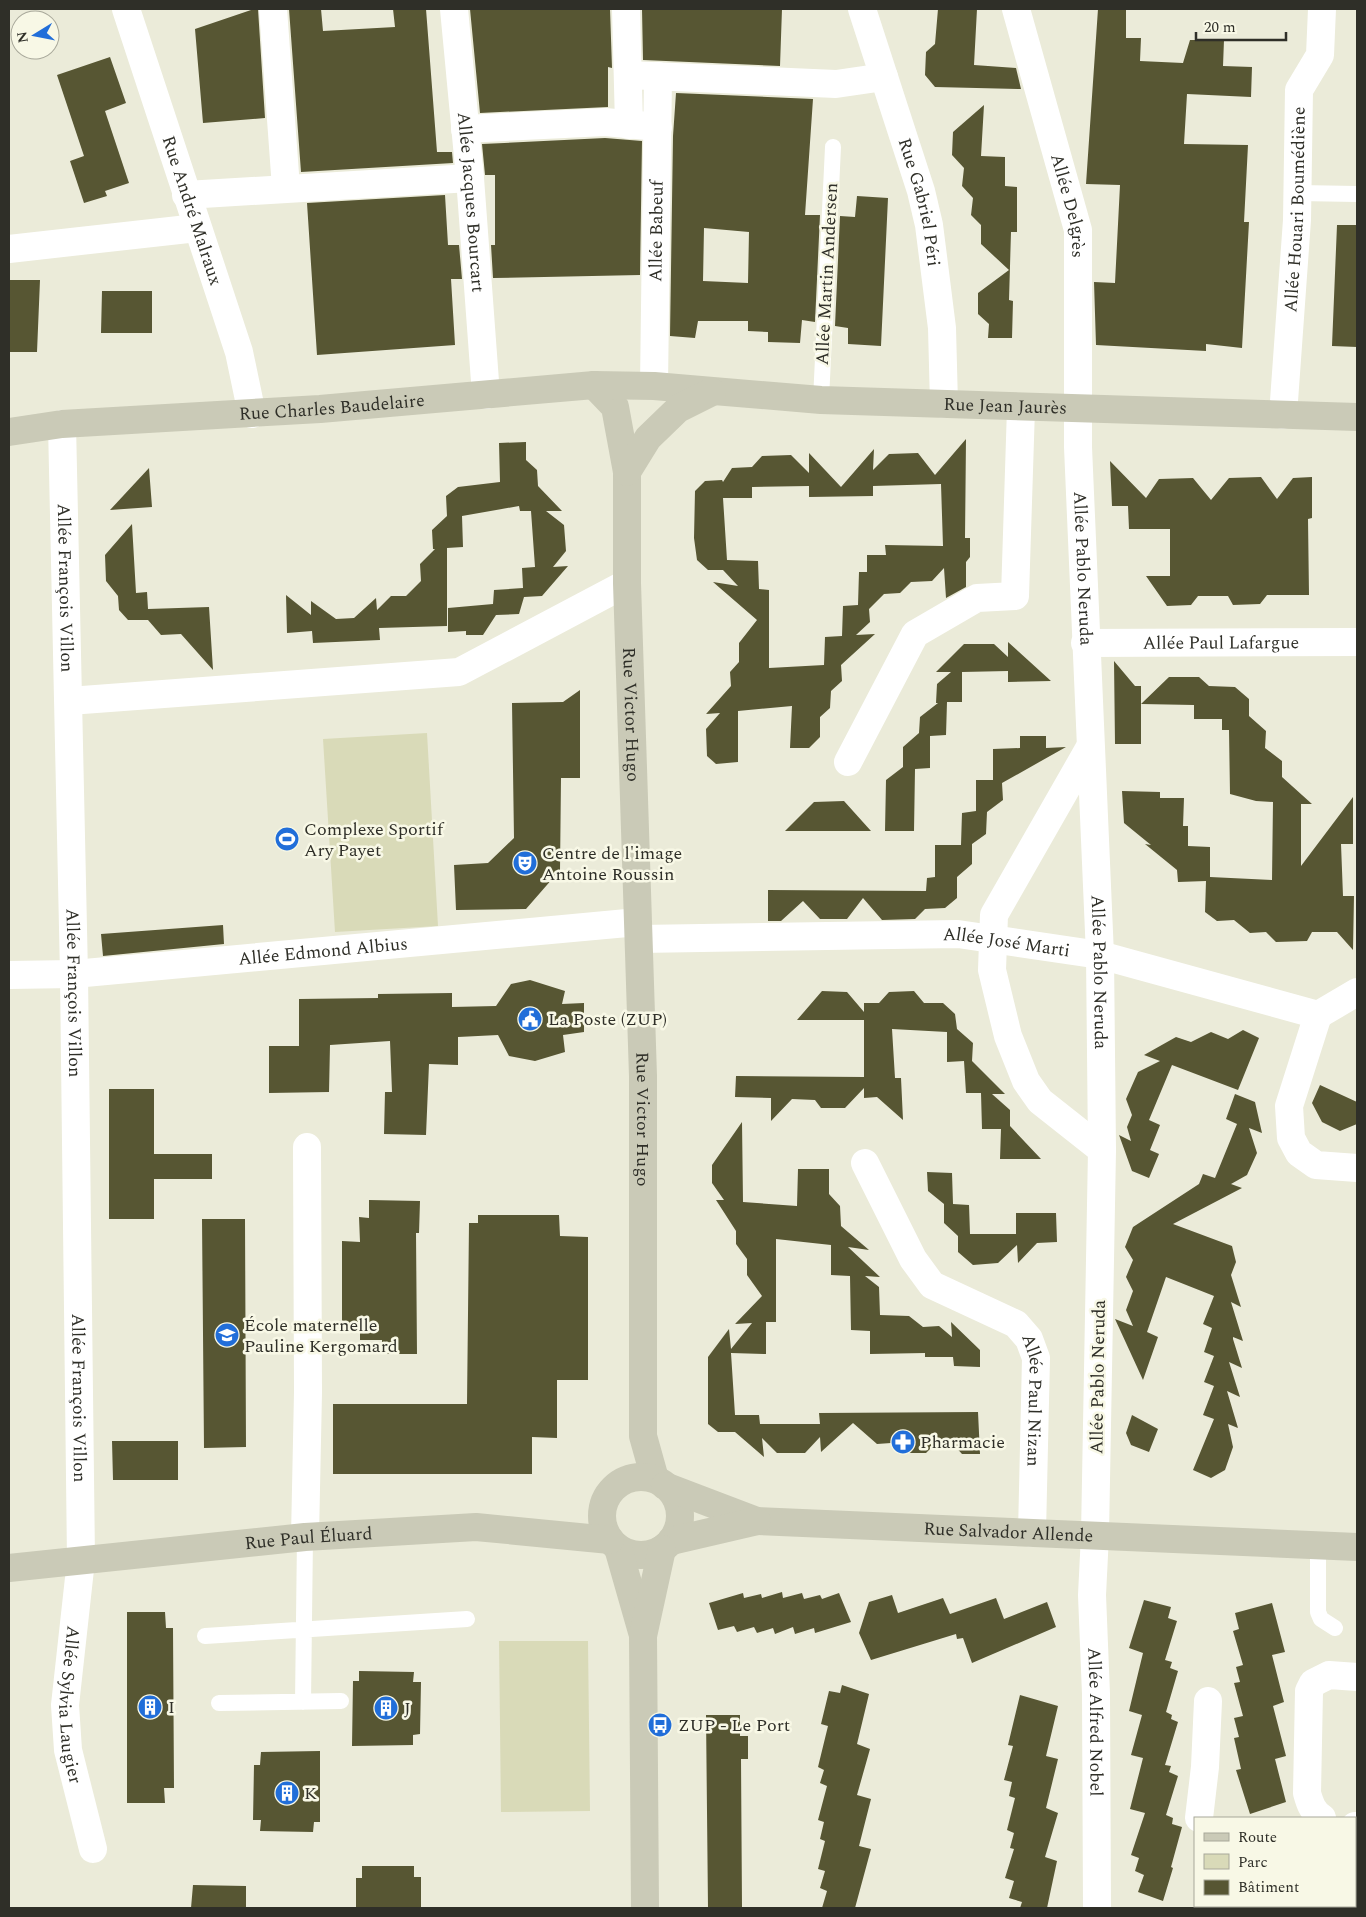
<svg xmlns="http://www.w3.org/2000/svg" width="1366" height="1917" font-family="Spectral,serif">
<rect width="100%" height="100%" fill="#ebebd9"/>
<path fill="#d9dab8" d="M427 733 438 926 335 932 323 739Z
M499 1641H588L590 1811 501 1812Z"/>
<path fill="#575633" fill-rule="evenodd" d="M254 9H258L265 118 203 123 195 29Z
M289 9H321L323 31 395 27 393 9H426L437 152H452L453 163 301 172Z
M470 9H610L612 68 608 67V107L480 113Z
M642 9H782L780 66 643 60Z
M938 9H977L974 65 1016 68 1021 89 935 87 925 75 926 52 935 44Z
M1098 9H1126V38H1141L1140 61 1183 63 1190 40H1224L1223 66 1252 67 1251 97 1187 94 1184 144 1248 145 1244 222H1249L1242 348 1206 344V351L1096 345 1094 282 1115 283 1120 185 1086 184Z
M110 57 126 103 105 111 129 183 105 191 107 196 84 203 70 161 84 156 57 75Z
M676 93 813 99 805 215H820L815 322 802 320 800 343 768 342V332L748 331V321H698L695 338 670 336 673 136ZM704 228 749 232 748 283 703 281Z
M984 105 981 156 1005 157V186L1017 187V232H1011L1009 300 1013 301 1012 338H988L989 324 978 314V293L1009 270 981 244V225L971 215 973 198 962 186 964 168 952 155 953 132Z
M605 138 642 141 640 275 493 278 491 245H495V175H485L482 144Z
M445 195 448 245H459L462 279H451L455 345 317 355 307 203Z
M857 196 888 198 881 346 848 344V328L835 326 840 216 855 217Z
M1337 225H1357V347L1332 346Z
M9 280H40L37 352H9Z
M102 291H152V333H101Z
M966 439 965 538H970V557L966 562V587L946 598 944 568 932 581 911 582 900 593 884 594 869 609 870 622 856 635 875 634 841 665 842 681 831 691 830 708 820 717V737L809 748H790L792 706 738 711V762L716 764 707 756 706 729 720 713 706 714 731 686 730 672 739 662V643L757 620 713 582 738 586 723 570H708L697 560 694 538 695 491 705 481 722 480 723 482 732 468 752 467 762 456 791 455 809 473V453L841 487 874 449 873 470 889 454 918 453 935 475ZM941 484 943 546 885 545 886 555H867V572H859L858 605 843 606 842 636 825 637 824 665 769 668V590L759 589 758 561 727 560 723 498H752V487L809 486V497L873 496V486Z
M526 442V460L537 470 538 486 562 511H546L564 525 566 551 553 567 568 566 542 596 524 597 519 614 496 615 483 635H466V631L448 632V608L493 604 494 590 523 588 522 568 535 567 531 511H520L519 506 462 516 463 547 447 548V626L379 628 380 640 313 643 312 631 287 633 286 595 311 615V601L336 619 354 618 376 598 377 610 391 596H406L421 581 420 564 435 549H433L432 530 447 516 446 496 458 487 500 482 499 443Z
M1110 461 1146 498 1159 479 1193 478 1211 500 1229 478 1261 477 1277 499 1293 478 1312 477V518L1308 519 1309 595H1267L1260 604 1233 605 1228 596H1198L1191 605 1167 606 1146 576H1170V529H1129L1128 506H1112Z
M149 468 152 507 110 510Z
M132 524 136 593 147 592 148 609 209 607 213 670 181 634 161 635 148 620H128L119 610 118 596 106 581 105 555Z
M1008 642 1051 681 1008 682V671L962 672V702H947L946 735 930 736V768L915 769 914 831H885L886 780 903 767V747L919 733 920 717 938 703H936L937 684 951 672H936L964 644H994L1008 657Z
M1114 661 1135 686H1141V744H1115Z
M1169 677H1199L1209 686 1235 687 1249 699V716L1266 731 1265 748 1282 761V777L1312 804H1301V866L1353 797V844H1341L1343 896H1354L1353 950 1337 932H1312L1307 941 1276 942 1266 932 1250 933 1234 920 1217 921 1205 912 1206 881 1178 882 1177 870 1145 844 1151 845 1124 823 1122 791 1160 792V798H1184L1183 826H1188V846L1210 847V877L1272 880 1273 802 1256 801 1230 794 1229 730H1222V719H1194V705L1141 704Z
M580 690V778H561L560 870 526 909 456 910 454 865 488 863 514 838 512 703 563 702Z
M1020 736H1046V748L1066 747 1002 783 1003 800 987 812 986 834 972 844V864L957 877V898L945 908 925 909 915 919 882 920 863 898 847 919H820L803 901 781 921H768V890L926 891 927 878 935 877V845H961L962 813 976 811V780H993V749L1020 748Z
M844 801 871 831H785L814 802Z
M223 925 224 944 103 956 101 934Z
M530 980 565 991 562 1004 584 1003V1032L563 1035 565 1052 535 1061 509 1056 498 1035 458 1037V1065L429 1064 426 1135 384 1134 385 1092H392L390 1041 330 1045 329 1092 269 1093V1046H299V999L378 998V994L452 993V1007L496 1006 511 984Z
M822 991 847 992 864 1012V1003H879L889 992 914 991 924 1003H943L955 1014 957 1029 973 1043 972 1061 1005 1094H992L1010 1110V1126L1041 1159H1000L1001 1129H982L981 1093H966L964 1061 947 1062V1032L892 1029 895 1078H901L903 1120 877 1097 864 1098V1088L845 1108H821L815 1100 792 1099 771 1121V1098L735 1097 736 1076 864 1077V1020H797Z
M1243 1030 1259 1038 1238 1090 1172 1065 1149 1120 1160 1125 1150 1150 1159 1154 1149 1178 1132 1171 1119 1135 1131 1141 1127 1127 1132 1115 1126 1099 1138 1072 1160 1061 1144 1055 1176 1037 1191 1042 1211 1032 1228 1039Z
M1320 1085 1357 1102V1124L1340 1131 1322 1122 1312 1103Z
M109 1089H154V1154H212V1179H154V1219H109Z
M1235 1094 1255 1102 1262 1133 1249 1128 1257 1153 1247 1175 1231 1184 1242 1188 1173 1224 1232 1246 1236 1262 1231 1275 1241 1307 1231 1302 1243 1341 1233 1337V1339L1242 1368 1229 1362 1240 1397 1227 1391 1238 1428 1228 1424 1233 1447 1225 1470 1211 1478 1193 1470 1214 1419 1203 1415 1214 1386 1204 1382 1214 1356 1204 1352 1212 1328 1203 1324 1214 1296 1166 1277 1147 1332 1158 1337 1143 1380 1115 1319 1133 1326 1126 1310 1133 1291 1126 1277 1133 1260 1125 1247 1133 1227 1199 1184 1203 1174 1215 1178 1237 1124 1226 1119Z
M742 1122 743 1202 797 1206 798 1169H829V1194L840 1206 841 1226 869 1250 848 1247 880 1277 865 1276 879 1287 880 1315 909 1316 923 1327 939 1326 952 1337 951 1322 980 1350V1367L954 1366 953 1357H925V1353L870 1354V1331L851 1330 850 1276 831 1275V1245L776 1239V1322H766V1354L731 1353 735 1415H759L760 1424H820L819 1413 978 1412 980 1454H962L953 1444 934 1445 926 1453H901L891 1443 877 1444 853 1423 821 1452 820 1437 805 1453H777L762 1438 764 1457 735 1432H718L708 1424V1357L729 1329 731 1349 752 1323 735 1324 762 1296 747 1275V1259L736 1244V1231L716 1200H724L712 1183V1165Z
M927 1172 952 1173 953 1204 969 1205 970 1234H1016V1213H1056L1057 1242 1037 1243 1018 1263 1017 1245 998 1263 973 1265 958 1252V1236L944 1223V1204L928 1191Z
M369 1200 420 1201 419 1233H416L417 1354H382V1340H360V1325L342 1324V1241L360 1242 359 1217 369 1218Z
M478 1215H559L560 1236 588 1237V1380H557V1438L532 1437V1474H333V1404H467L469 1223H478Z
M202 1219H245L246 1447 204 1448Z
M1132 1415 1158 1429 1149 1452 1131 1445 1126 1433Z
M112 1441H178V1480H113Z
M782 1592 783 1598 802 1593 804 1599 820 1595 822 1599 839 1593 851 1622 815 1633 814 1628 795 1634 793 1627 775 1634 773 1628 757 1633 754 1627 737 1632 734 1626 718 1630 709 1603 743 1593 744 1598 761 1594 762 1598Z
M892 1595 898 1613 943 1598 950 1614 996 1598 1004 1619 1047 1602 1056 1627 972 1663 963 1638 957 1639 956 1634 871 1660 859 1633 869 1602Z
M1144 1600 1171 1607 1168 1618 1177 1621 1165 1660 1172 1662 1170 1668 1178 1671 1166 1712 1172 1715 1171 1719 1178 1722 1165 1765 1171 1766 1169 1772 1178 1776 1166 1815 1173 1818 1172 1824 1182 1827 1171 1867 1173 1868 1163 1901 1138 1892 1144 1875 1135 1871 1139 1858 1131 1855 1145 1813 1130 1809 1143 1758 1131 1755 1142 1715 1129 1711 1143 1653 1129 1648Z
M1272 1603 1285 1652 1272 1655 1284 1702 1273 1706 1286 1756 1275 1759 1286 1802 1250 1814 1236 1770 1241 1769 1234 1738 1239 1737 1234 1718 1243 1716 1234 1683 1240 1682 1236 1667 1243 1665 1233 1631 1239 1629 1235 1613Z
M127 1612H165L166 1628H173L174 1788H164L165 1803H127Z
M359 1671 414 1672 413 1682H421L420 1734 413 1735V1745L352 1746 353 1681H359Z
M842 1685 869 1694 857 1744 870 1749 857 1795 871 1799 859 1846 871 1849 855 1908H822L827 1891 820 1888 825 1871 818 1869 825 1841 820 1839 824 1822 818 1820 827 1786 820 1783 824 1770 818 1767 828 1726 821 1724 829 1691 840 1693Z
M1020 1695 1058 1706 1046 1756 1058 1759 1046 1808 1058 1813 1045 1857 1057 1861 1047 1908H1020L1022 1902 1009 1898 1014 1881 1005 1878 1014 1849 1010 1848 1014 1833 1007 1830 1015 1798 1009 1796 1012 1782 1004 1780 1013 1746 1008 1745Z
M706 1715H740V1736H748V1759H741L742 1908H708Z
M320 1751V1822H314L313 1832 260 1831 261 1820H253L254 1765H260L261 1752Z
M362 1866H414V1877H421V1908H356V1878H362Z
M193 1885 246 1886V1908H191Z"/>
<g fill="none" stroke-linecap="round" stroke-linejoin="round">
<path stroke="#fff" stroke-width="16" d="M1298 193 1357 194
M821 400 833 147
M1318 1545V1612L1321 1619 1335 1628
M205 1636 467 1619
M303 1702 305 1537
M219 1703 341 1701"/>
<g stroke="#fff" stroke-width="28">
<path id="s1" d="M126 9 239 352 252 414"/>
<path d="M273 9 286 188"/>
<path id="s2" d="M454 9 470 178 486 395"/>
<path d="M626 9 629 125"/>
<path id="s3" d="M862 9 921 191 929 225 942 328 944 404"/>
<path id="s4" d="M1016 9 1078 230V447L1100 955 1102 1150 1095 1535 1092 1595 1096 1694 1097 1908"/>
<path d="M628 75 836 84 884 77"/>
<path d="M465 129 605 122 658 127"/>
<path d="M186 195 470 178"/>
<path d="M9 249 197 228"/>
<path id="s5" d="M654 386 658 76"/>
<path id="s6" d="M1283 415 1297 220 1299 90 1320 55 1322 9"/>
<path id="s7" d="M62 424 74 974 81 1560 65 1705 68 1750 93 1849"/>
<path id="s8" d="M1085 643 1357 642"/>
<path d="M69 701 459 672 627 583"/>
<path d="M1090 747 994 915 992 970 1008 1036 1026 1081 1040 1101 1102 1150"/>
<path d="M848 762 915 634 977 598 1015 596 1021 408"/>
<path id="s9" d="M639 939 958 934 1100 955 1318 1015 1357 992"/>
<path id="s10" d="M9 975 74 974 638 922"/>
<path d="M1318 1015 1289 1106 1291 1138 1299 1153 1316 1165 1357 1168"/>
<path id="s11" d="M865 1163 913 1259 932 1285 1016 1324 1029 1339 1036 1358 1032 1533"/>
<path d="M305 1537 308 1392 307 1147"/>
<path d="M1199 1818 1205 1767 1208 1701"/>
<path d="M1322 1818C1313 1812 1310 1804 1307 1793L1309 1691 1313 1683 1329 1675 1357 1677"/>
<path d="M1355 1826H1357"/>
<path d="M1212 1906V1908"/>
</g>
<g stroke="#cacab7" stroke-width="28">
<path id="s12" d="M594 385 615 407 627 472V583L643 1076V1436L655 1479"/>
<path id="s13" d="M9 432 62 424 320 409 594 385 654 386 821 400 1357 417"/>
<path d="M627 472 648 438 678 409 712 392"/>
<circle cx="641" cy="1516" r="39"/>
<path id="s14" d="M665 1486 757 1521 1357 1547"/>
<path d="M671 1541 757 1521"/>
<path d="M618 1548 642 1632"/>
<path id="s15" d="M9 1568 305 1537 476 1527 610 1540"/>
<path d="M645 1908 643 1636 662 1549"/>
</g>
</g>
<defs>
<symbol id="stadium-disc" viewBox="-11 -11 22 22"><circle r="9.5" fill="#216ed9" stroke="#f8f8e6"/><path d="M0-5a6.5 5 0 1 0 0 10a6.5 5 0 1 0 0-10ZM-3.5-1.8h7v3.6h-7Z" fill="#fff"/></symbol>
<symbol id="theatre-disc" viewBox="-11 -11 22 22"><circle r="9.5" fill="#216ed9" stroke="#f8f8e6"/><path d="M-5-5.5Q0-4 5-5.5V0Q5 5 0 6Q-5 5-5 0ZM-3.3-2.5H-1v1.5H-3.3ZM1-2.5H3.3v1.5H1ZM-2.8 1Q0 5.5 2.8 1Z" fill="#fff"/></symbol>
<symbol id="civic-disc" viewBox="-11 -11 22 22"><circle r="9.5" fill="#216ed9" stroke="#f8f8e6"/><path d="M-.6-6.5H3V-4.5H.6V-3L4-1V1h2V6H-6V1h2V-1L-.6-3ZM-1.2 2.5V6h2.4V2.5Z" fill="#fff"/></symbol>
<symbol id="school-disc" viewBox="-11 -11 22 22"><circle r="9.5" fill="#216ed9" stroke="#f8f8e6"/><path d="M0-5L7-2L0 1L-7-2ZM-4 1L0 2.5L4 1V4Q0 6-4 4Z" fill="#fff"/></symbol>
<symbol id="pharmacy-disc" viewBox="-11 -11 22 22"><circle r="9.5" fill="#216ed9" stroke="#f8f8e6"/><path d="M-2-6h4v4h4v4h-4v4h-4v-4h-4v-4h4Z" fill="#fff"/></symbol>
<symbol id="building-disc" viewBox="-11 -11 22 22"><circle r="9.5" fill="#216ed9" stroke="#f8f8e6"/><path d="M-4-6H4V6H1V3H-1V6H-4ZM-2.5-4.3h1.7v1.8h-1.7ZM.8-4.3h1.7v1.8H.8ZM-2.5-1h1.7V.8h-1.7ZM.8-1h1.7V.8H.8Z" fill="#fff"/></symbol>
<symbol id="bus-disc" viewBox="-11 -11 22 22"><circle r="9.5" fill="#216ed9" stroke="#f8f8e6"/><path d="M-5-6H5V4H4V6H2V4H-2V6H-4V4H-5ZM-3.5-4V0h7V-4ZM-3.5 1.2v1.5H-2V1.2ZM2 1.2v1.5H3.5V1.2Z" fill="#fff"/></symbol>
</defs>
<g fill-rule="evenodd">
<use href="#stadium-disc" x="273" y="825" width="28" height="28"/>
<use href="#theatre-disc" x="511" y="849" width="28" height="28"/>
<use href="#civic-disc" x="516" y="1005" width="28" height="28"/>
<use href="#school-disc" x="213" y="1321" width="28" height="28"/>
<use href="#pharmacy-disc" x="889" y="1428" width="28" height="28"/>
<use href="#building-disc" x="136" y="1693" width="28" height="28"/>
<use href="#building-disc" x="372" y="1694" width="28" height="28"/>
<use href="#bus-disc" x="646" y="1711" width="28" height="28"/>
<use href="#building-disc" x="273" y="1779" width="28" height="28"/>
</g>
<g text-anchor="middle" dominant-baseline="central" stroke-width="5" stroke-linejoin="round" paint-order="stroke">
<g font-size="18" fill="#2f2f28" stroke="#f8f8e6">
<text stroke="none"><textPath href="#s2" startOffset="194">Allée Jacques Bourcart</textPath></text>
<text stroke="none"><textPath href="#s3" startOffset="202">Rue Gabriel Péri</textPath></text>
<text stroke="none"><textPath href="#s4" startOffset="204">Allée Delgrès</textPath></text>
<text stroke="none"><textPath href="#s6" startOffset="206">Allée Houari Boumédiène</textPath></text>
<text stroke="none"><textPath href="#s1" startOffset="212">Rue André Malraux</textPath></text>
<text stroke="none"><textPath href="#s5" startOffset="155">Allée Babeuf</textPath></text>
<text transform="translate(827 274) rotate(-87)">Allée Martin Andersen</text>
<text stroke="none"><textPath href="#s13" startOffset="999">Rue Jean Jaurès</textPath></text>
<text stroke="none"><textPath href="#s13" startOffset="324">Rue Charles Baudelaire</textPath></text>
<text stroke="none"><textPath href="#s4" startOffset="568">Allée Pablo Neruda</textPath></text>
<text stroke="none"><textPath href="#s7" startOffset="164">Allée François Villon</textPath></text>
<text stroke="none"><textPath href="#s8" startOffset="136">Allée Paul Lafargue</textPath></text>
<text stroke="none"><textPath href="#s12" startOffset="339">Rue Victor Hugo</textPath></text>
<text stroke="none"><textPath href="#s9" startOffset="368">Allée José Marti</textPath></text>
<text stroke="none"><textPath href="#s10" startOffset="315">Allée Edmond Albius</textPath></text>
<text stroke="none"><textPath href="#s4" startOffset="972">Allée Pablo Neruda</textPath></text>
<text stroke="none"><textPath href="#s7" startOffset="569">Allée François Villon</textPath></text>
<text stroke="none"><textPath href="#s12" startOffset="744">Rue Victor Hugo</textPath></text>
<text transform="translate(1098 1377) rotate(-89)">Allée Pablo Neruda</text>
<text stroke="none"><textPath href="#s7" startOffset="974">Allée François Villon</textPath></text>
<text stroke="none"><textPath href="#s11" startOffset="314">Allée Paul Nizan</textPath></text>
<text stroke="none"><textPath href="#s14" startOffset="350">Rue Salvador Allende</textPath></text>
<text stroke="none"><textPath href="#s15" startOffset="301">Rue Paul Éluard</textPath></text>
<text stroke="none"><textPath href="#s7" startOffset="1282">Allée Sylvia Laugier</textPath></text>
<text stroke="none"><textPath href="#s4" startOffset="1722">Allée Alfred Nobel</textPath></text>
</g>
<g font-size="18" fill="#2f2f28" stroke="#f8f8e6" text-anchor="start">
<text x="304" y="829">Complexe Sportif<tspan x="304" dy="21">Ary Payet</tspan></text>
<text x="542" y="853">Centre de l'image<tspan x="542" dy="21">Antoine Roussin</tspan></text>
<text x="548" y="1019">La Poste (ZUP)</text>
<text x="244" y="1325">École maternelle<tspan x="244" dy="21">Pauline Kergomard</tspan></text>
<text x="920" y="1442">Pharmacie</text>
<text x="168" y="1707">I</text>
<text x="404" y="1708">J</text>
<text x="678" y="1725">ZUP - Le Port</text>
<text x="304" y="1793">K</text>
</g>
</g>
<rect width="1366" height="1917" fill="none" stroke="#2f2f28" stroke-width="20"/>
<rect x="1194" y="1817" width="162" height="90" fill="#f8f8e6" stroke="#a8a89a"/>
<rect x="1204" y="1833" width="25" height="8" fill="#cacab7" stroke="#a8a89a"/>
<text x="1238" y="1842" font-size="15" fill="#2f2f28">Route</text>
<rect x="1204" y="1854" width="25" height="15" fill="#d9dab8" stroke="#a8a89a"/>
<text x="1238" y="1867" font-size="15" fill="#2f2f28">Parc</text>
<rect x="1204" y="1880" width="25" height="15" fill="#575633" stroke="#a8a89a"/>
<text x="1238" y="1892" font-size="15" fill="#2f2f28">Bâtiment</text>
<g transform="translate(35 35) rotate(260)"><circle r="24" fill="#f8f8e6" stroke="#a8a89a"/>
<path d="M0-4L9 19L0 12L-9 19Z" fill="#216ed9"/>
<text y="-8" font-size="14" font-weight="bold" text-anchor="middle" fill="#2f2f28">N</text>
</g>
<path d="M1196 32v8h90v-8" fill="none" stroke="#2f2f28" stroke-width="2.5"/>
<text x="1204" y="32" font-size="15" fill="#2f2f28" stroke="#f8f8e6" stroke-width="4" paint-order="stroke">20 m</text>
</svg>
